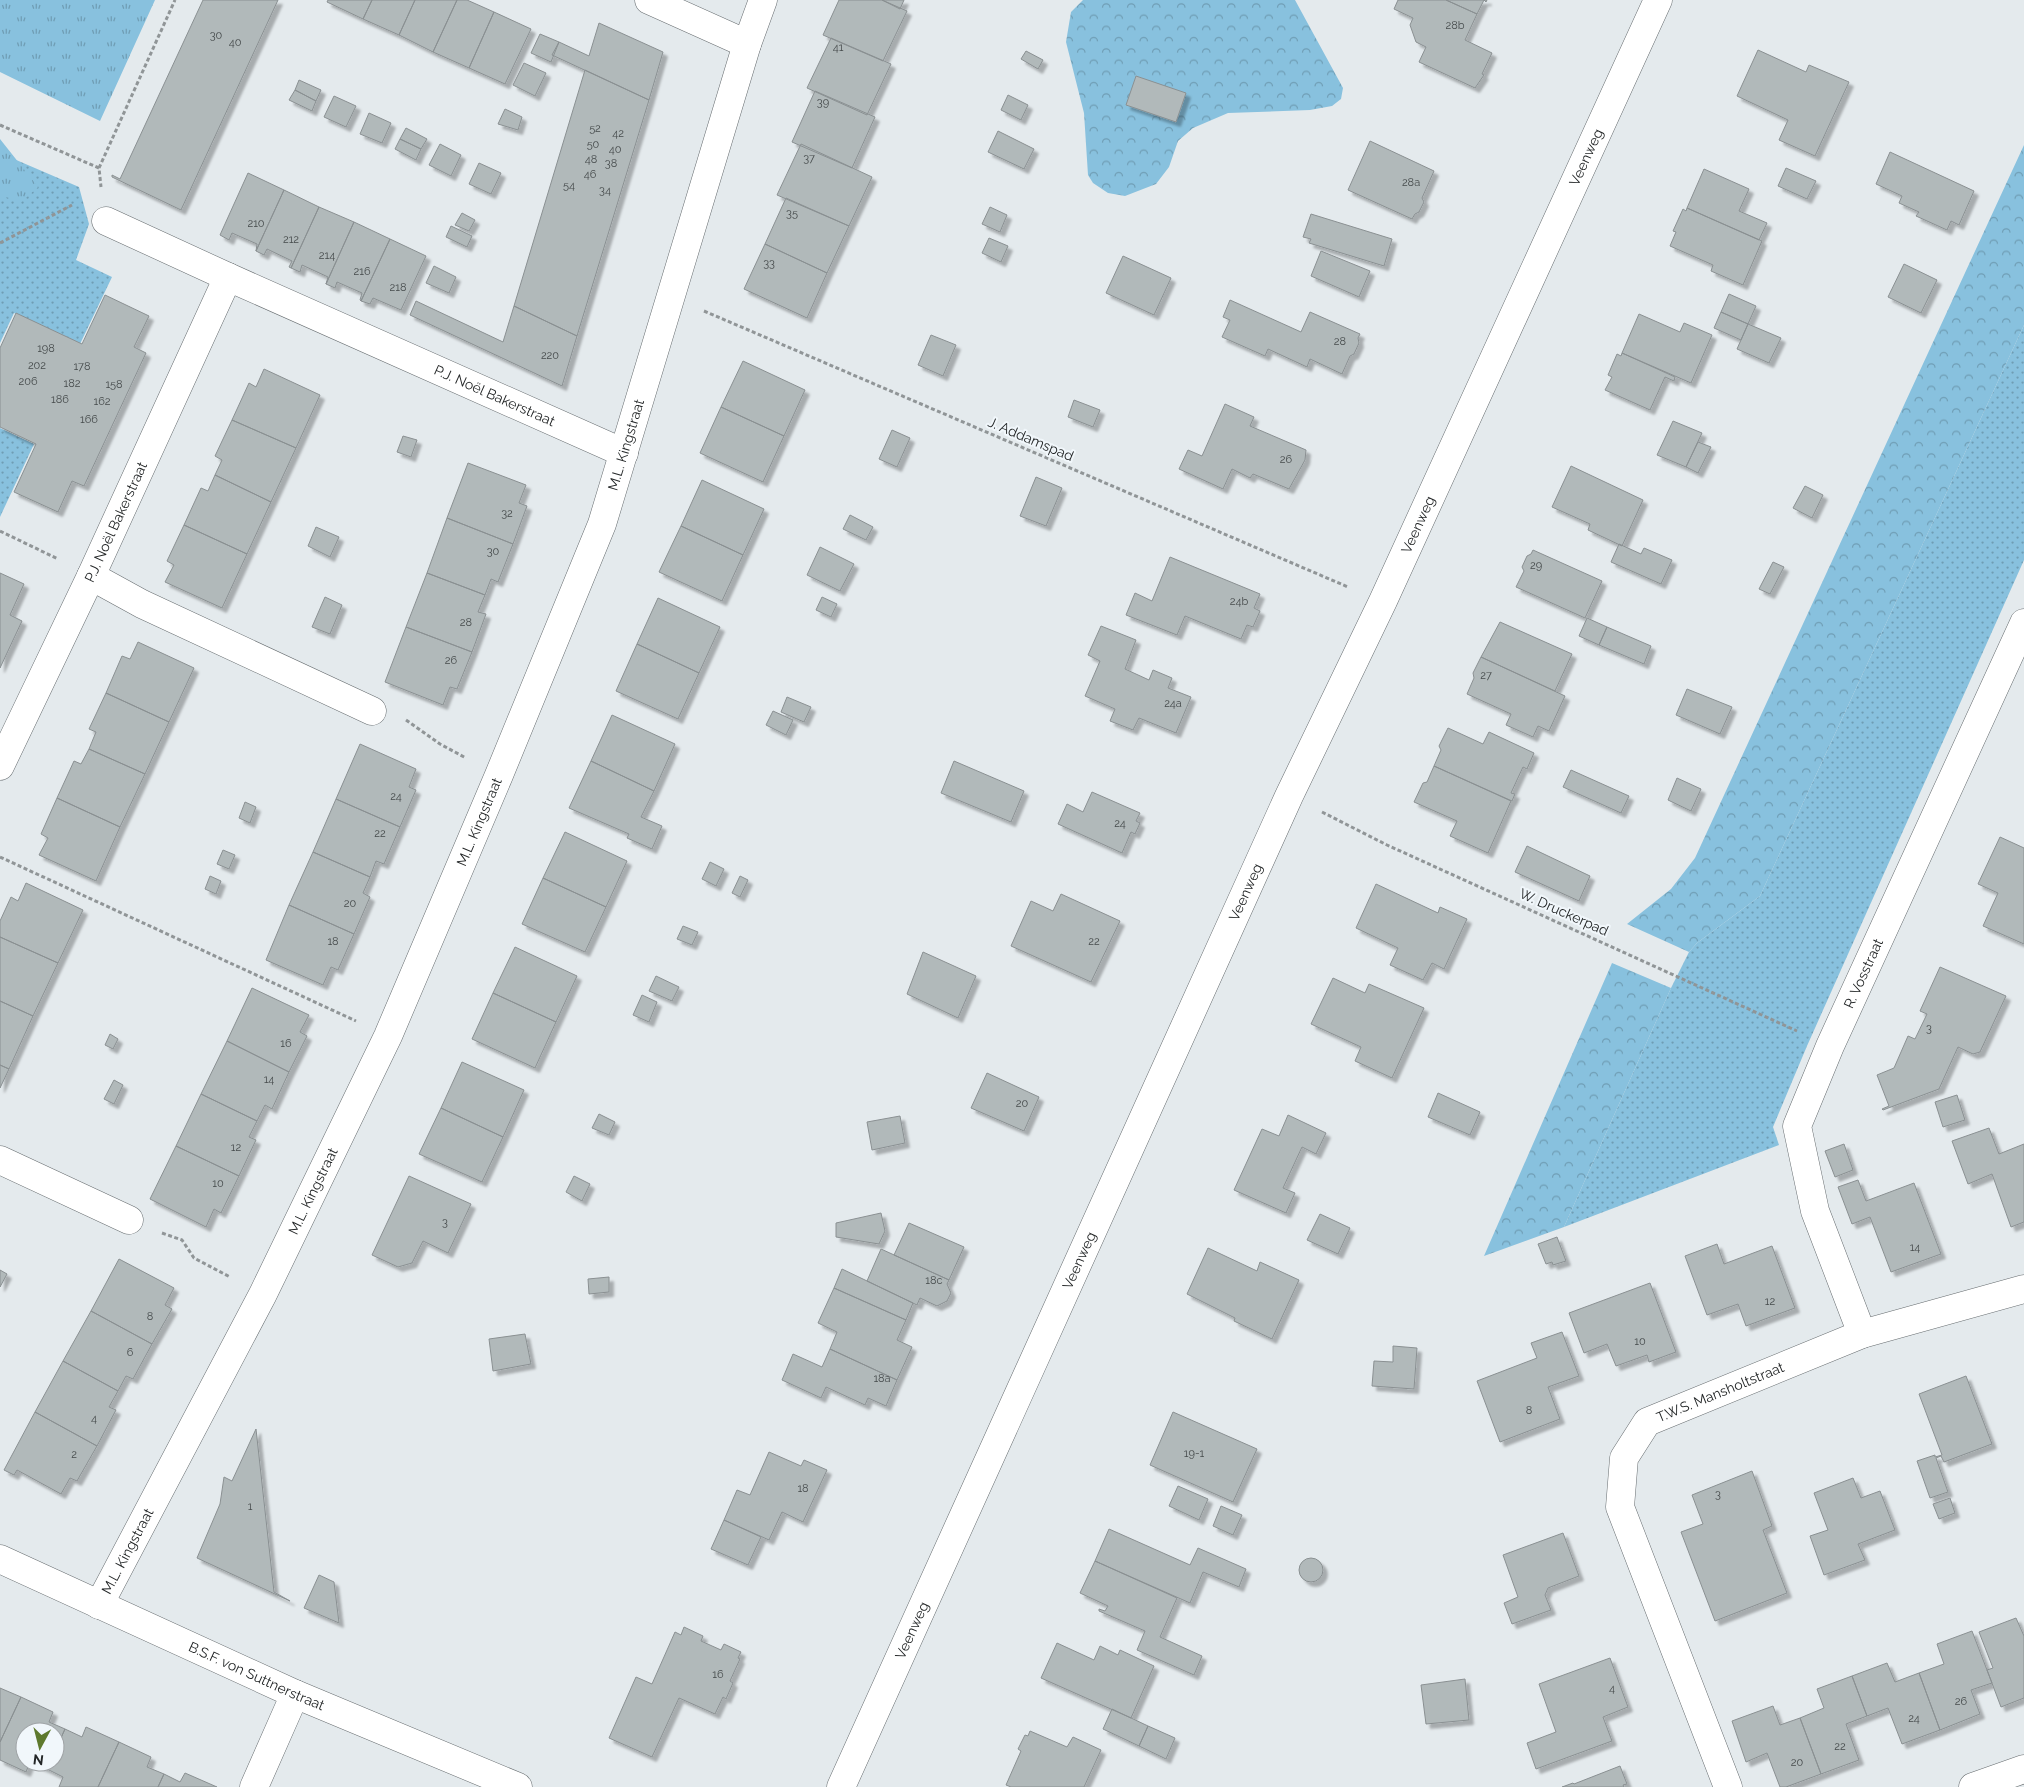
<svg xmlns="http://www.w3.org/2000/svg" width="2024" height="1787" font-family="Raleway,sans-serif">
<defs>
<pattern id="grass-dots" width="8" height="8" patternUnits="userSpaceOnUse" patternTransform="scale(1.25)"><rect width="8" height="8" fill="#88c1de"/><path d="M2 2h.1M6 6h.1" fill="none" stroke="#6f9db4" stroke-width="1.8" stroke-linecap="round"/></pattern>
<pattern id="forest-crowns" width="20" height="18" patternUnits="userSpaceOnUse" patternTransform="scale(1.25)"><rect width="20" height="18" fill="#88c1de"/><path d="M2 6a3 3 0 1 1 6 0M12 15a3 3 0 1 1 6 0" fill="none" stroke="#6f9db4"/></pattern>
<pattern id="park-tufts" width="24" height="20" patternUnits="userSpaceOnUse" patternTransform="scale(1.25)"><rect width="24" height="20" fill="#88c1de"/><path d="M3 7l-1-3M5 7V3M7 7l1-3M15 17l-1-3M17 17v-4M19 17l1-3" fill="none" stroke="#6f9db4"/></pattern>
<filter id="shadow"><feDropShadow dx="4.5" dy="4.5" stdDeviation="1" flood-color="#0004"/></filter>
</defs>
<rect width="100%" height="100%" fill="#e4eaed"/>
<path fill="url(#grass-dots)" d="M0 153 79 187 89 224 76 260 112 277 80 344 14 313 0 343Z
M2024 325V560L1807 1046 1773 1127 1779 1145 1564 1227 1671 988 1689 952 1697 943 1760 896Z
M0 428 34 444 0 517Z"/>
<path fill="url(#forest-crowns)" d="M1083 0H1295L1343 88 1341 99 1332 106 1310 110 1228 113 1193 128 1178 141 1169 167 1156 184 1125 196 1108 193 1093 183 1088 175 1084 113 1066 42 1071 12Z
M2024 145V325L1760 896 1697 943 1689 952 1627 924 1671 889 1695 858Z
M1612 963 1671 988 1564 1227 1484 1256Z"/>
<path fill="url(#park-tufts)" d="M0 0H155L100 121 0 72Z
M0 139 38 187 21 202 0 195Z"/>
<path fill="#b1b9ba" stroke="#8a9092" filter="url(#shadow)" d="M203 0H278L181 210 112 177V175L120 179Z
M328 0H372L363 19 327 2Z
M372 0H415L399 35 363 19Z
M415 0H457L433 52 399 35Z
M457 0H467L494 12 469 68 433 52Z
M839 0H882L907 11 883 61 823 35Z
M882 0H904L900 9Z
M1398 0H1446L1477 14 1465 40 1492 53 1482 74 1484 75 1475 88 1419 62 1426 47 1416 42 1410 25 1413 18 1394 9Z
M1446 0H1487L1486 2 1484 0 1477 14Z
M494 12 531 29 505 84 469 68Z
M599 23 663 52 649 100 552 55 559 42 589 56Z
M540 34 559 42 551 62 531 53Z
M831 38 891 64 867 115 807 88Z
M1758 50 1806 72 1809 65 1849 82 1815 156 1779 140 1788 120 1737 96Z
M1026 51 1043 60 1038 69 1021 59Z
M524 63 546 73 535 96 513 85Z
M585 70 649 100 577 336 514 306Z
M1136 76 1186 93 1176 122 1126 105Z
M299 80 321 90 316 101 295 90Z
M295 90 316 101 312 111 289 100Z
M815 91 875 117 852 168 792 142Z
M1008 95 1028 105 1021 120 1001 110Z
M334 96 356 106 346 127 324 117Z
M505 109 522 117 518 130 498 124Z
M369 113 391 123 382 143 360 134Z
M406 128 427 139 421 149 400 139Z
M998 131 1034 149 1024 169 988 152Z
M400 139 421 149 416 160 395 149Z
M1370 141 1434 171 1422 198 1424 202 1419 212 1415 214 1412 219 1348 190Z
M440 144 461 155 451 176 429 165Z
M801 144 872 177 849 226 777 195Z
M1890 152 1974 191 1959 225 1951 221 1947 230 1916 216 1919 212 1899 203 1902 196 1876 184Z
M479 163 501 173 491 194 469 184Z
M1786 168 1816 181 1807 199 1778 186Z
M1704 169 1749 189 1739 211 1767 223 1759 240 1687 208Z
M248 173 284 190 256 251 257 244 232 233 229 240 220 235Z
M284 190 319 207 291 268 289 267 292 261 267 249 264 255 256 251Z
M786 198 849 226 827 273 765 244Z
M319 207 354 222 326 284 328 277 302 265 300 272 291 268Z
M990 207 1007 215 1000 232 982 224Z
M1687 208 1762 241 1743 285 1711 271 1713 265 1670 246 1676 232 1673 231 1683 209 1686 211Z
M462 213 475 220 469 231 455 225Z
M1311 214 1392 239 1384 266 1309 243 1311 239 1303 237Z
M354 222 390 239 361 301 360 300 362 293 337 282 335 288 326 284Z
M451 226 472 236 467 247 446 237Z
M989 238 1008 246 1001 262 982 253Z
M390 239 426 256 401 310 373 298 370 304 361 301Z
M765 244 827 273 807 318 744 289Z
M1321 251 1370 271 1359 297 1311 276Z
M1123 256 1171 278 1154 315 1106 293Z
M1904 264 1937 280 1921 313 1888 297Z
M434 266 456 277 449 293 426 283Z
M1729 294 1756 306 1748 324 1721 312Z
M105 295 149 316 134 347 146 353 84 486 72 481 58 512 14 492 36 444 0 427V348L16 313 82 344Z
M1230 300 1301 332 1310 312 1360 334 1358 338 1359 343 1354 354 1350 356 1342 374 1310 359 1307 367 1268 349 1265 356 1222 337 1230 320 1223 317Z
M416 301 503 342 514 306 577 336 562 386 410 315Z
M1721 312 1748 324 1741 340 1714 328Z
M1639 314 1680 332 1684 323 1712 335 1691 383 1622 353Z
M1748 324 1781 338 1769 363 1737 349Z
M931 335 956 345 943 376 918 365Z
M1622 353 1675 377 1674 381 1665 377 1650 410 1605 390 1612 377 1608 375 1617 354 1621 356Z
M743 361 805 390 784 436 721 407Z
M264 369 320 395 296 448 232 420 249 383 256 387Z
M1074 400 1100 410 1093 427 1068 417Z
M1225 404 1254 417 1250 426 1306 450 1305 460 1289 489 1253 474 1250 478 1232 469 1223 489 1179 469 1188 450 1202 456Z
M721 407 784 436 763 482 700 453Z
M232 420 296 448 271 502 215 475 222 460 215 456Z
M1673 421 1702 433 1686 467 1657 455Z
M892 430 910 438 897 467 879 459Z
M403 436 417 440 411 457 397 452Z
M1698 442 1711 447 1698 473 1686 467Z
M468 463 526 485 519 503 527 506 513 544 447 518Z
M1571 466 1643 500 1622 546 1588 530 1590 524 1552 507Z
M215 475 271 502 247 554 184 525 201 488 208 491Z
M1036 477 1062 488 1046 526 1020 516Z
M702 480 764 509 743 555 681 526Z
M1805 486 1823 495 1812 518 1793 508Z
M850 515 873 527 866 540 843 529Z
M447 518 513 544 498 582 491 579 485 595 427 573Z
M184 525 247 554 222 608 165 582 174 565 167 561Z
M681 526 743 555 722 601 659 572Z
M316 527 339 537 330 557 308 546Z
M1619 544 1641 554 1644 548 1672 560 1661 584 1611 562Z
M820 547 854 564 840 591 807 575Z
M1533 550 1602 581 1585 618 1516 587 1524 571 1522 567 1527 556 1531 554Z
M1170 557 1260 594 1254 608 1260 611 1253 627 1247 625 1241 639 1185 616 1177 635 1126 615 1135 593 1152 601Z
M1773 562 1784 567 1770 594 1759 589Z
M0 573 24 584 10 615 22 621 0 668Z
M427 573 485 595 478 612 486 614 472 652 406 627Z
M325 597 342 605 330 634 312 627Z
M822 597 837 604 831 617 816 610Z
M658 598 720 627 699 673 637 644Z
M1587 618 1607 627 1599 645 1579 636Z
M1500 622 1572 654 1555 691 1481 657Z
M1101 626 1136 640 1125 669 1149 680 1153 670 1172 678 1168 688 1191 697 1176 733 1139 718 1133 730 1110 721 1115 709 1085 696 1100 661 1088 655Z
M406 627 472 652 457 689 450 687 443 705 385 682Z
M1607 627 1651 646 1644 664 1599 645Z
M138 642 194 668 169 722 106 693 122 656 130 659Z
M637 644 699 673 678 719 616 691Z
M1481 657 1565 696 1549 731 1538 726 1533 737 1506 725 1511 714 1467 694 1474 678 1473 673Z
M1687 689 1732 707 1720 734 1676 715Z
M106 693 169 722 145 774 89 749 96 732 89 729Z
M787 697 811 707 804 722 781 712Z
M773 711 793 720 786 735 766 725Z
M612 715 675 744 654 791 591 761Z
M1448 728 1483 744 1489 732 1534 753 1527 769 1523 767 1511 793 1515 794 1512 801 1434 766 1441 750 1439 746Z
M360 744 416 769 409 787 416 790 400 827 336 799Z
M89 749 145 774 120 827 57 798 74 761 81 764Z
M591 761 654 791 641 817 662 826 652 849 627 838 629 834 569 808Z
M954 761 1024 791 1011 822 941 793Z
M1434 766 1511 801 1488 853 1450 836 1457 821 1414 802 1423 783 1427 782Z
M1571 770 1629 796 1621 813 1563 787Z
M1677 778 1701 789 1691 811 1668 800Z
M1092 792 1140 813 1136 821 1140 823 1135 834 1131 832 1122 853 1058 824 1067 804 1083 812Z
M57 798 120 827 96 881 39 855 48 838 41 834Z
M336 799 400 827 384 864 376 861 370 877 313 852Z
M245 802 256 807 250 823 239 818Z
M565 832 627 861 606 907 543 878Z
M2000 837 2024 848V944L1983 926 1998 893 1978 884Z
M1527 846 1590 876 1579 901 1515 872Z
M223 850 235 855 229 869 217 864Z
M313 852 370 877 363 893 370 897 354 934 289 905Z
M710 862 724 869 716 886 702 879Z
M210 876 221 881 216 894 205 889Z
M740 876 748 880 740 897 732 893Z
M543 878 606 907 585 952 522 924Z
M26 883 83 910 58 963 0 937V921L11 897 18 901Z
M1376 884 1438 913 1440 907 1467 919 1444 969 1432 963 1423 980 1390 965 1398 948 1356 928Z
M1061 894 1120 921 1091 982 1011 946 1031 901 1053 911Z
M289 905 354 934 338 970 331 967 323 985 266 960Z
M683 926 698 932 692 945 677 939Z
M0 937 58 963 33 1016 0 1001Z
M515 947 577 976 556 1022 493 993Z
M923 952 976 976 958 1018 907 994Z
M1940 967 2006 996 1980 1052 1973 1054 1958 1047 1939 1089 1883 1110 1882 1109 1889 1106 1877 1075 1894 1068 1908 1036 1915 1039 1927 1014 1920 1011Z
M656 976 679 987 672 1001 649 991Z
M1333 978 1365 993 1369 984 1424 1008 1392 1078 1355 1061 1361 1047 1311 1024Z
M252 988 309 1015 300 1032 307 1036 289 1072 227 1041Z
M493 993 556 1022 535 1068 472 1039Z
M642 995 657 1002 649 1022 633 1015Z
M0 1001 33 1016 9 1069 0 1065Z
M110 1034 118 1039 113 1049 105 1045Z
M227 1041 289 1072 272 1109 265 1105 257 1121 201 1094Z
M462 1062 524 1090 503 1137 441 1108Z
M0 1065 9 1069 0 1088Z
M987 1073 1039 1097 1024 1131 971 1108Z
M114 1080 123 1085 114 1104 104 1099Z
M1438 1093 1480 1112 1470 1135 1428 1117Z
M201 1094 257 1121 249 1137 256 1140 239 1176 176 1146Z
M1957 1095 1965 1120 1943 1127 1935 1102Z
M441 1108 503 1137 482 1182 419 1154Z
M599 1114 615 1122 609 1135 592 1128Z
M1288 1115 1326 1133 1316 1154 1302 1147 1283 1188 1295 1193 1286 1213 1234 1190 1262 1129 1279 1136Z
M900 1116 905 1143 872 1150 867 1122Z
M1989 1128 1999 1154 2024 1144V1222L2011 1227 1992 1174 1968 1184 1952 1141Z
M1844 1144 1853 1170 1835 1177 1825 1151Z
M176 1146 239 1176 221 1213 214 1209 206 1227 150 1199Z
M409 1176 471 1204 448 1253 423 1241 412 1263 398 1267 372 1255Z
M574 1176 590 1184 582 1201 566 1192Z
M1858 1180 1866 1201 1914 1183 1941 1254 1891 1272 1870 1217 1852 1224 1838 1187Z
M881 1213 885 1231 879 1244 836 1237V1223Z
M1320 1214 1350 1228 1338 1254 1307 1240Z
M909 1223 964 1247 949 1280 894 1255Z
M1557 1237 1566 1261 1553 1265 1552 1262 1546 1264 1538 1244Z
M1717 1244 1724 1264 1772 1246 1795 1308 1746 1326 1738 1304 1707 1315 1685 1256Z
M1208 1248 1257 1271 1260 1262 1299 1280 1272 1339 1234 1321 1235 1318 1187 1294Z
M881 1249 949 1280 947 1284 951 1293 947 1301 937 1306 920 1298 917 1305 867 1281Z
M119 1259 174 1288 165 1305 172 1309 152 1344 91 1311Z
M842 1269 913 1303 906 1320 834 1288Z
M0 1270 7 1274 0 1287Z
M609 1277V1292L589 1294 588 1279Z
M1650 1283 1676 1352 1649 1362 1647 1355 1616 1366 1607 1344 1584 1353 1569 1313Z
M834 1288 906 1320 897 1340 912 1347 897 1380 830 1349 837 1332 818 1323Z
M91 1311 152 1344 133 1379 126 1376 118 1391 63 1361Z
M1562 1332 1579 1376 1548 1387 1560 1419 1500 1442 1477 1381 1537 1358 1531 1343Z
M525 1334 531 1364 493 1371 489 1339Z
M1393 1346 1417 1348 1414 1389 1372 1386 1374 1361 1393 1362Z
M830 1349 897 1380 886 1406 868 1398 865 1405 826 1387 821 1398 782 1380 793 1354 822 1367Z
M63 1361 118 1391 109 1407 116 1410 97 1446 35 1412Z
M1966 1376 1992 1444 1944 1462 1941 1456 1936 1458 1948 1492 1930 1498 1917 1461 1935 1455V1457L1942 1455 1919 1394Z
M35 1412 97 1446 77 1481 70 1478 61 1494 17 1470 14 1475 4 1470Z
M1173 1412 1257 1449 1233 1502 1150 1465Z
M256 1429 274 1592 290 1601 197 1558 220 1504 224 1477 232 1481Z
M769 1452 801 1466 804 1460 827 1470 803 1522 782 1512 769 1540 724 1520 737 1490 750 1495Z
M1752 1471 1772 1526 1763 1530 1787 1593 1715 1621 1681 1532 1703 1524 1692 1495Z
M1853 1478 1861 1498 1880 1491 1895 1530 1858 1544 1865 1560 1824 1575 1810 1536 1828 1530 1814 1493Z
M1178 1486 1208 1499 1199 1520 1169 1506Z
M1950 1498 1955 1513 1939 1519 1933 1504Z
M1221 1506 1242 1515 1233 1535 1213 1526Z
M724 1520 761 1537 748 1565 711 1549Z
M1109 1529 1190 1565 1198 1548 1246 1569 1239 1587 1203 1572 1190 1603 1095 1561Z
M1563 1533 1579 1576 1548 1588 1545 1595 1551 1610 1512 1624 1504 1603 1518 1597 1503 1555Z
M1299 1570a12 12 0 1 1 24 0a12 12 0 1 1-24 0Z
M1095 1561 1177 1598 1160 1637 1202 1656 1194 1675 1137 1650 1145 1631 1099 1611V1609L1105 1611 1108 1606 1080 1593Z
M319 1575 334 1582 339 1623 304 1608Z
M2016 1618 2024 1636V1698L2001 1707 1987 1670 1993 1668 1979 1632Z
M684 1627 703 1636 701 1641 721 1650 724 1644 741 1652 738 1658 740 1659 730 1681 733 1683 726 1699 723 1697 715 1714 679 1698 652 1757 609 1738 636 1677 652 1684 675 1632 681 1635Z
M1972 1631 1992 1683 1971 1690 1980 1714 1940 1730 1919 1673 1944 1664 1937 1644Z
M1057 1643 1094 1660 1100 1646 1118 1655 1120 1650 1154 1666 1131 1718 1041 1678Z
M1610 1658 1628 1707 1603 1717 1612 1741 1536 1769 1527 1743 1556 1732 1539 1684Z
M1887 1663 1895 1682 1919 1673 1940 1730 1902 1744 1888 1708 1867 1716 1852 1676Z
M1852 1676 1867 1716 1846 1724 1859 1760 1821 1774 1800 1718 1824 1708 1817 1689Z
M1465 1679 1469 1720 1426 1724 1421 1685Z
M0 1688 21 1697 0 1742Z
M21 1697 53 1712 49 1722 65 1729 55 1751V1732H25V1762H50L47 1769 30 1762 26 1772 0 1760V1742Z
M1773 1706 1780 1725 1800 1718 1821 1774 1786 1787H1780L1767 1753 1746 1762 1732 1721Z
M1112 1709 1148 1726 1139 1746 1103 1729Z
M1148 1726 1175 1738 1166 1759 1139 1746Z
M86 1727 119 1742 98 1787H59L63 1777 47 1769 50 1762H55V1751L65 1729 82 1737Z
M1030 1731 1067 1747 1073 1737 1101 1750 1084 1787H1011L1006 1785 1021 1751 1018 1749 1025 1735 1028 1736Z
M119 1742 151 1757 147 1767 164 1774 158 1787H98Z
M1620 1766 1627 1784 1623 1785 1624 1787H1562L1573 1783 1574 1784Z
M185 1773 217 1787H158L164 1774 180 1782Z"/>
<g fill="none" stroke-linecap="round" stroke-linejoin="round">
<defs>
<g id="minor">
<path d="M649 0 747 44"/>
<path id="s1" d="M106 221 228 277 624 453"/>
<path d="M91 576 142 604 372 711"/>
<path id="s2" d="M0 766 91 576 228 277"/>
<path d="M0 1160 129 1220"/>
<path id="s3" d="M1862 1334 1815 1211 1797 1126 1830 1046 2024 623"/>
<path id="s4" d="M0 1559 295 1694 518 1787"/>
<path id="s5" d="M99 1605 263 1294 388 1036 499 775 602 524 747 44 763 0"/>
<path d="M254 1787 295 1694"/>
<path id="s6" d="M841 1787 1289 796 1383 601 1658 0"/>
<path id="s7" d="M1728 1787 1620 1507 1624 1458 1647 1422 1862 1334 2024 1289"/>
<path d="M1973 1787 2024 1769"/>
</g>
</defs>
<use href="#minor" stroke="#676d70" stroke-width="29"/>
<path stroke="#909597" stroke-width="3" stroke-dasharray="4 2.5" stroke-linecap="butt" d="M0 125 99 168 101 187
M99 168 175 0
M0 243 72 205
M704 311 1348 587
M0 531 58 559
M406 720 440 744 466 758
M1322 812 1387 845 1797 1031
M0 857 356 1021
M162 1233 182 1240 194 1258 230 1277"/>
<use href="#minor" stroke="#fff" stroke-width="28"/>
</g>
<g text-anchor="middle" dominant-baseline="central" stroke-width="4" stroke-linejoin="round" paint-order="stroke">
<g font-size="11" fill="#464b4c">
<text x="1455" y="25">28b</text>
<text x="216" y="35">30</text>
<text x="235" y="42">40</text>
<text x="838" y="47">41</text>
<text x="823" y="102">39</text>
<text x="595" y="128">52</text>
<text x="618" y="133">42</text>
<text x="593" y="144">50</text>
<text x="615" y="149">40</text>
<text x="809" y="158">37</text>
<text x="591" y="159">48</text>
<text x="611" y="163">38</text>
<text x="590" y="174">46</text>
<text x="1411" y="182">28a</text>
<text x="569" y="185">54</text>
<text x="605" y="190">34</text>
<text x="792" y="213">35</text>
<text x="256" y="223">210</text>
<text x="291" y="239">212</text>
<text x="327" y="255">214</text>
<text x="769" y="263">33</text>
<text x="362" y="271">216</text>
<text x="398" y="287">218</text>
<text x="1340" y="341">28</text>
<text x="46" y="348">198</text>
<text x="550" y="355">220</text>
<text x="37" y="365">202</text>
<text x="82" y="366">178</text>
<text x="28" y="381">206</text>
<text x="72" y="383">182</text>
<text x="114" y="384">158</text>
<text x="60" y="399">186</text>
<text x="102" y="401">162</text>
<text x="89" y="419">166</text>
<text x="1286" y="459">26</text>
<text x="507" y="513">32</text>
<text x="493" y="551">30</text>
<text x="1536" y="565">29</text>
<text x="1239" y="601">24b</text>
<text x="466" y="622">28</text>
<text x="451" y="660">26</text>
<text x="1486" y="675">27</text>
<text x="1173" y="703">24a</text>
<text x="396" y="796">24</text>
<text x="1120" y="823">24</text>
<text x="380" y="833">22</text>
<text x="350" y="903">20</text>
<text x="333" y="941">18</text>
<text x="1094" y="941">22</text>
<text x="1929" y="1028">3</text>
<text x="286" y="1043">16</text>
<text x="269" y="1079">14</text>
<text x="1022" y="1103">20</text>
<text x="236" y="1147">12</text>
<text x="218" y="1183">10</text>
<text x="445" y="1222">3</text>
<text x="1915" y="1247">14</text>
<text x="934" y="1280">18c</text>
<text x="1770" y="1301">12</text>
<text x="150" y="1316">8</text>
<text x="1640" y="1341">10</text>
<text x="130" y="1352">6</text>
<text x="882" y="1378">18a</text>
<text x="1529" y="1410">8</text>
<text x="94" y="1418">4</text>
<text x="1194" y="1453">19-1</text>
<text x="74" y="1454">2</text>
<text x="803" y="1488">18</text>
<text x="1718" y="1494">3</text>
<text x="250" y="1506">1</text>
<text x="718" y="1674">16</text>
<text x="1612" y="1688">4</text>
<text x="1961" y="1701">26</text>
<text x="1914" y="1718">24</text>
<text x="1840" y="1746">22</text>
<text x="1797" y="1762">20</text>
</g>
<g font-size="14" fill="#232627" stroke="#f1f7fb">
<text stroke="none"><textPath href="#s6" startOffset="1792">Veenweg</textPath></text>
<text stroke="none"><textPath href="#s1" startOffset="426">P.J. Noël Bakerstraat</textPath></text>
<text transform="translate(1031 439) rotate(23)">J. Addamspad</text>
<text stroke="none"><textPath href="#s5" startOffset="1276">M.L. Kingstraat</textPath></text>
<text stroke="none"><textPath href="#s2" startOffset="270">P.J. Noël Bakerstraat</textPath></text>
<text stroke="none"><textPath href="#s6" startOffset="1388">Veenweg</textPath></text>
<text stroke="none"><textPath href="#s5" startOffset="871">M.L. Kingstraat</textPath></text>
<text stroke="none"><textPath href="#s6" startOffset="982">Veenweg</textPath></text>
<text transform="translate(1564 912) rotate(24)">W. Druckerpad</text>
<text stroke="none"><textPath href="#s3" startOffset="385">R. Vosstraat</textPath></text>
<text stroke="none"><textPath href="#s5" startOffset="466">M.L. Kingstraat</textPath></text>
<text stroke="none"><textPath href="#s6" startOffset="578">Veenweg</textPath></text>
<text stroke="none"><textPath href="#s7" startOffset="471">T.W.S. Mansholtstraat</textPath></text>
<text stroke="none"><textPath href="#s5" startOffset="61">M.L. Kingstraat</textPath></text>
<text stroke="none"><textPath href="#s6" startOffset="172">Veenweg</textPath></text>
<text stroke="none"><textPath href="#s4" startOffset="282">B.S.F. von Suttnerstraat</textPath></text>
</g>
</g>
<g transform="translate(40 1747) rotate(187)"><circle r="24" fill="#f1f7fb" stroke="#9fa3a6"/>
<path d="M0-4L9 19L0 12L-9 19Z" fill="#5e792d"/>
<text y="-8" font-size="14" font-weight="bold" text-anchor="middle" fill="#232627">N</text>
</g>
</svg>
